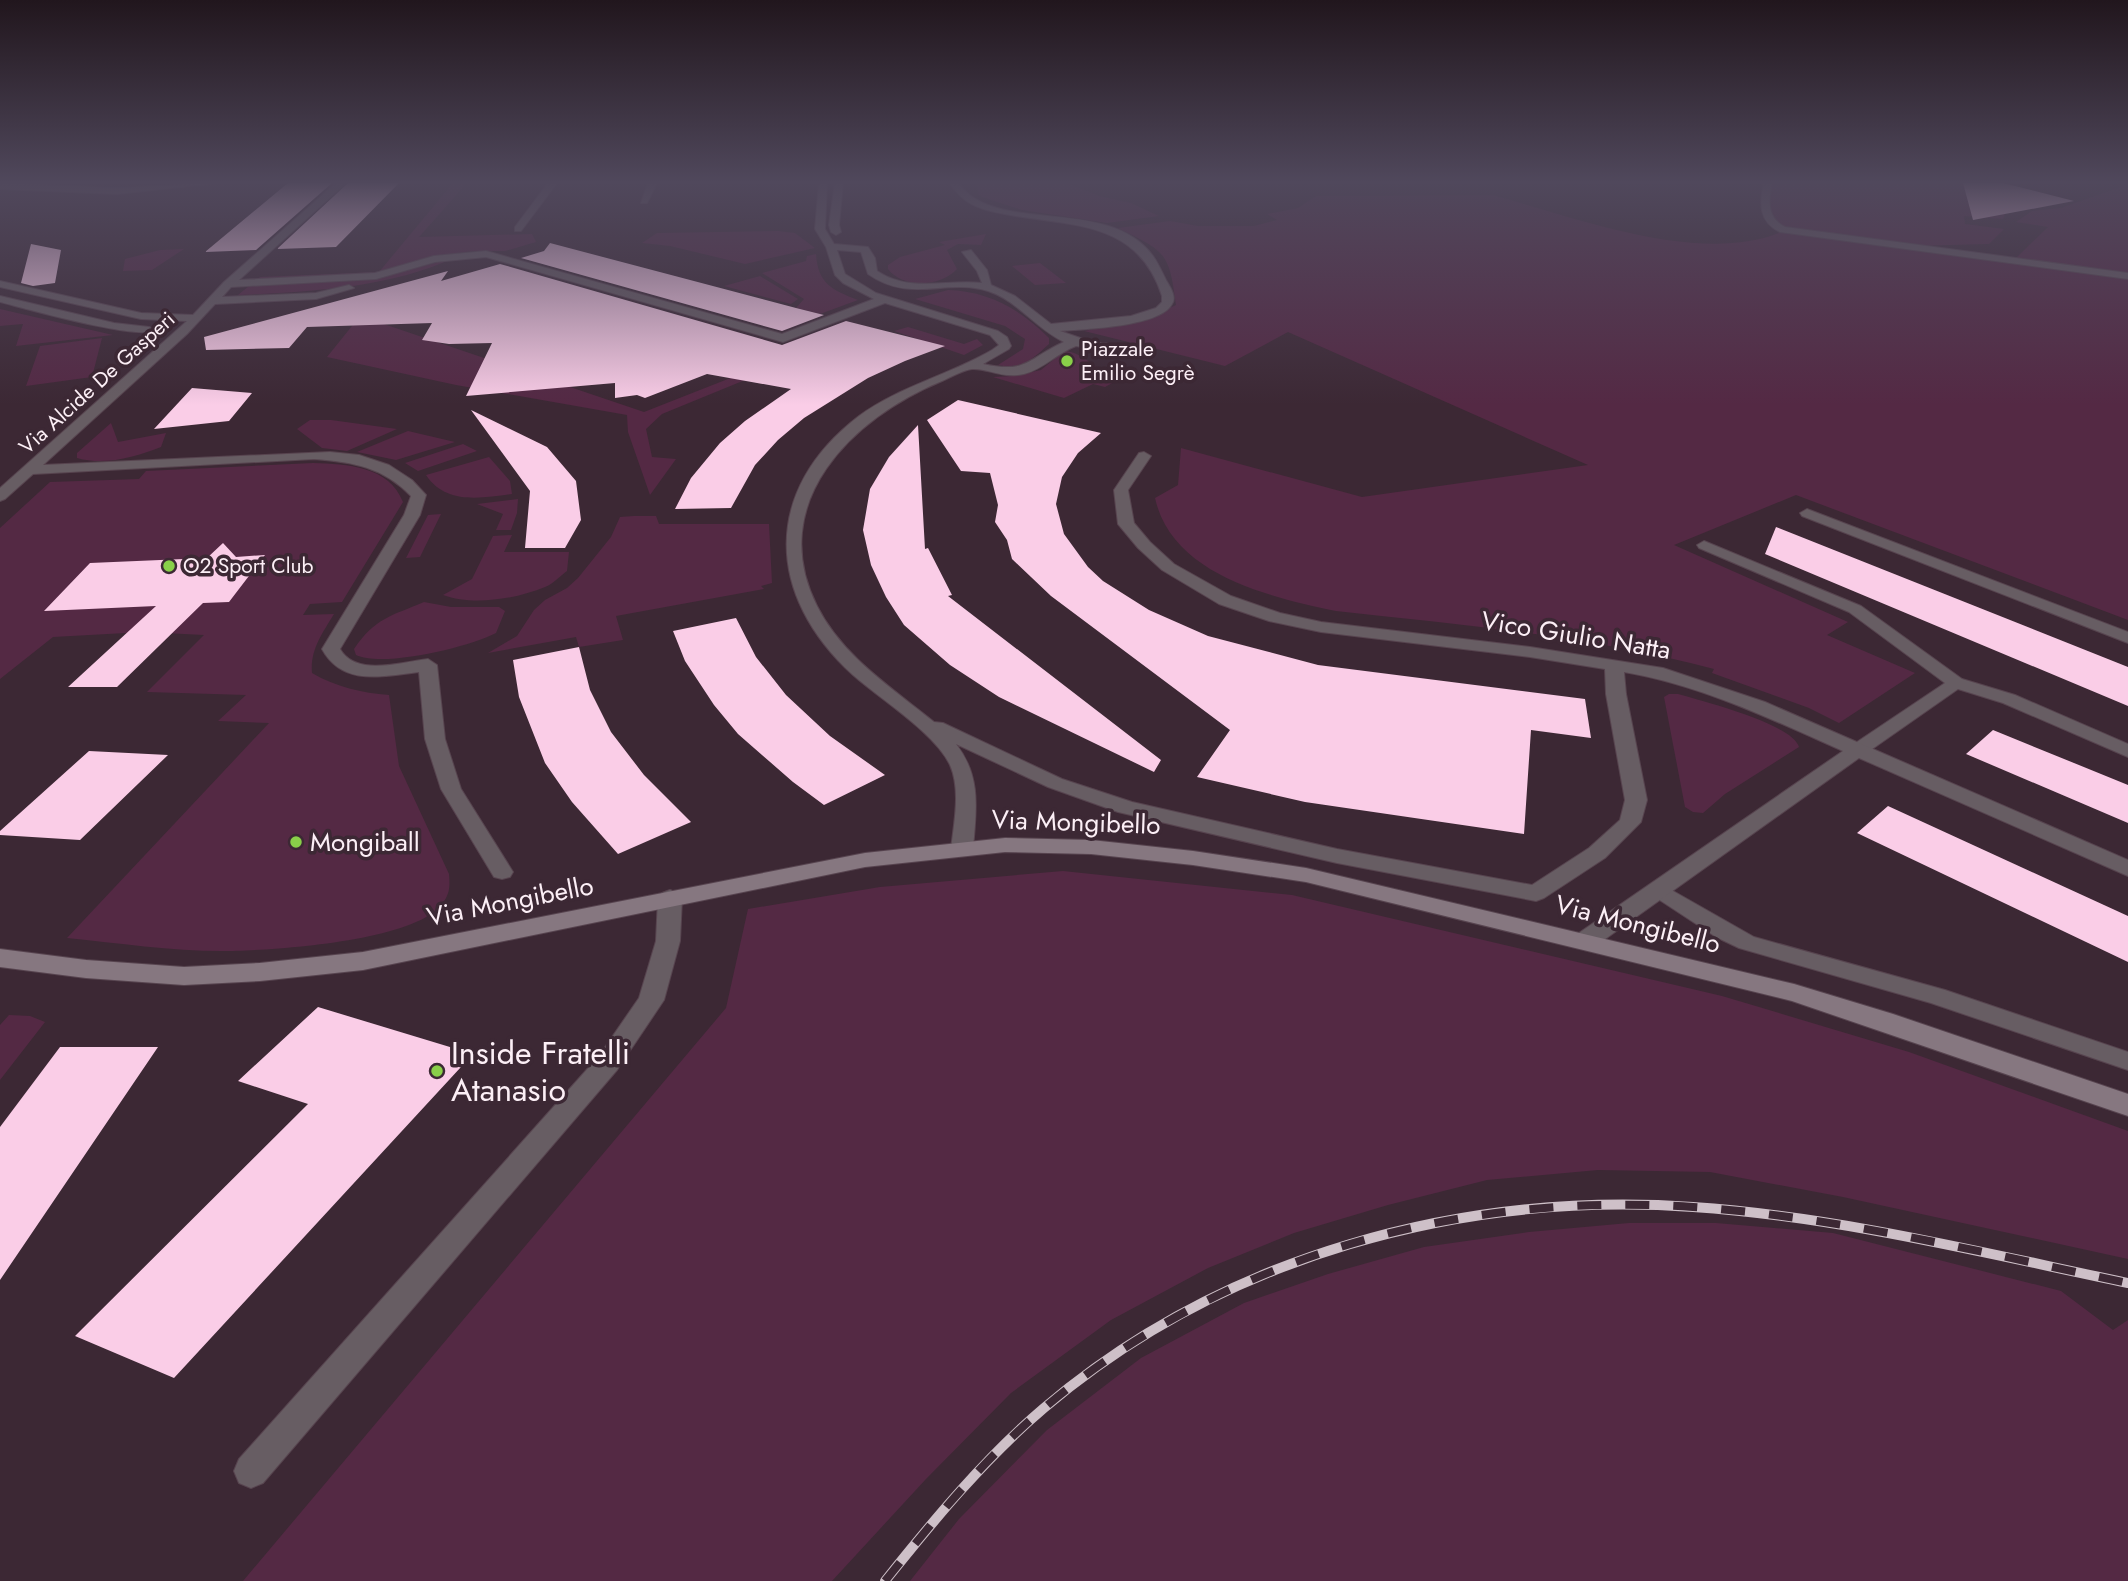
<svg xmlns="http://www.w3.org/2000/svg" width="2128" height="1581" font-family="Jost,sans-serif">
<rect width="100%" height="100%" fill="#3c2834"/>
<path fill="#542944" d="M453 183H467L419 237 532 234 536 242 505 251H474L432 256 383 274 255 281 260 277 379 272Z
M978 183H1067L1099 196 1131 203 1159 216 1107 223 1022 210 982 197 978 194Z
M1773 183H2001L1965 192 2010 203 2003 219 1964 216 1965 224 2004 229 1989 244 1912 246 1786 229C1767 218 1768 202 1773 183Z
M2118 183H2128V274L2016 258 2048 227 2016 222 2032 211 2061 208 2126 185Z
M1493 195C1574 217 1700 266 1781 232L2128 278V620L1796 495 1674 545 1848 622 1827 635 1915 673 1839 723 1809 708 1712 673 1714 669C1590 636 1464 625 1336 611 1270 597 1172 575 1155 498L1178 485 1181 448 1362 497 1588 465 1288 332 1225 366 1084 331 1144 320 1176 305C1169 252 1166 252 1118 228L1170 221 1198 226H1254L1277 220 1267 214 1298 208 1316 196Z
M778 231 795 233 815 248 745 264 670 246 642 243 657 233Z
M986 234 981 245 958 244 947 250 957 269C941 287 903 289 888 269V265L900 257 945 245 939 242Z
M184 249 152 270 123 271 125 259 160 250Z
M816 254C818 284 832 290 858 300L820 314 796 308 804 299 762 273 806 261 807 256Z
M453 258C391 288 306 292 238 295L249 286 359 280 398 273Z
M1040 263 1066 283 1035 285 1012 266Z
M760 276 798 299 791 304 724 286Z
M948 290C989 291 1021 310 1049 338V344C1033 359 1021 370 998 365L1023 349 1025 339 1005 326 915 299Z
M0 309 113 335 16 346 23 324 0 326Z
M360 316 644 412 733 377 745 380 662 414 646 429 652 457 676 459 650 495 628 432 627 415 456 385 327 357Z
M908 327 964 344 977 339 983 345 964 355 894 331Z
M102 338 92 377 26 386 40 346Z
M1064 351C1082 351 1100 373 1116 381L1105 387 1093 384 1064 398 993 377 1012 376 1041 370Z
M310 420H331L397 429 347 451 322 448 297 429Z
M111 423 118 442 166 433 161 447C135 457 105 466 77 458V453Z
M408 431 455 442 396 460 357 452Z
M463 444 477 451 418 471 405 463Z
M489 457 510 481 512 494C481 498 446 505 426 475Z
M313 463C347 464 389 466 403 502L342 602 310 604 303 615 334 614C322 634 310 650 312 673 336 687 362 693 389 695L399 766 449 874C450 886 450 894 442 904 414 942 268 951 222 951 171 951 118 943 67 938L269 723 218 721 246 695 147 692 204 635 144 632 53 637 0 679V528L50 482 139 479 146 471Z
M518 499 517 513 511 530H496L503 514 477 504Z
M441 514 420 557 406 558 428 515Z
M634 516H656L659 524H769L772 583 761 586 764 589 616 616 623 640 579 647 576 637 488 653 517 636 534 610 545 600 567 588 578 578 611 537 620 517Z
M512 535 504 552H569L567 571C560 576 553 584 545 587 516 599 473 606 443 595L472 579 493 536Z
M424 602 451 607H499L505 611 496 633C469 647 383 668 356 655L354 649C375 618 391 616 424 602Z
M1669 694H1678C1702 701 1793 724 1799 747L1725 794 1703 813 1693 812 1685 807 1664 697Z
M1063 871 1292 895 1722 996 1909 1052 2128 1131V1259L1843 1197 1710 1172 1598 1170 1487 1180 1388 1205 1294 1233 1208 1268 1111 1320 1011 1393 926 1479 832 1581H243L726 1008 748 909 880 887Z
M9 1015 30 1016 45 1022 0 1080V1025Z
M1629 1223H1716L1833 1233 2061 1291 2113 1330 2128 1320V1581H910L959 1519 1047 1430 1141 1358 1244 1303 1328 1274 1424 1247 1529 1232Z"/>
<path fill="#facde7" d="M288 183H332L256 250 205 252Z
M348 183H399L336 247 277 249Z
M1963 183H2003L2074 201 1973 220Z
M550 243 796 308 824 315 782 331 521 258 544 251Z
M31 244 61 250 55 283 33 286 21 283Z
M500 264 782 345 846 321 945 346 905 361 868 378 804 418 778 440 755 465 731 508 675 509 691 478 720 443 745 421 791 389 707 374 645 398 637 395 615 398V383L466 396 492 343 449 344 422 340 432 323 307 327 289 348 206 350 204 337 448 271 441 281Z
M192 388 252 393 229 421 154 429Z
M958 400 1101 433 1078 453 1062 477 1056 504 1064 534 1088 567 1103 581 1149 610 1208 636 1318 665 1585 699 1591 738 1531 730 1524 834 1305 802 1197 777 1230 730 1051 596 1012 559 1007 540 995 522 998 505 990 473 961 471 927 420Z
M471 410 547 447 576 481 581 520 565 548H525L530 491Z
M918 425 925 549 928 548 952 595 948 596 1161 760 1154 772 999 697 950 665 904 625 886 597 871 565 863 530 870 489 889 457Z
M1776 527 2128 667V706L1765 554Z
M223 543 236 557 265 555 229 602 203 603 117 687H68L156 606 44 611 90 563 207 558Z
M736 618 756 657 786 695 830 736 885 775 824 805 793 782 738 734 714 705 685 661 673 631Z
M579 647 590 690 611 732 644 775 691 822 618 854 572 802 545 763 519 697 513 660Z
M1993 730 2128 785V823L1966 754Z
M89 751 168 755 80 840 0 835V831Z
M1888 806 2128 916V962L1857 833Z
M318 1007 473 1054 174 1378 75 1336 308 1104 238 1081Z
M60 1047H158L0 1280V1127Z"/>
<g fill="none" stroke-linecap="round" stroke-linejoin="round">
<defs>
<path id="lane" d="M1807 509 2128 632V643L1802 516 1800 513Z
M1704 541 1861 606 1962 679 2015 695 2128 744V757L2003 703 1958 689 1865 754H1851L1849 750 1851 746 1945 683 1849 612 1699 548 1697 545Z
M1659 883 1754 937 1945 990 2128 1052V1070L1931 1003 1739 948 1716 937 1652 895 1648 890 1652 885Z"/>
<path id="street" d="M0 183 117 188 216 183 117 194 0 189Z
M336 183H346L239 280 375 273 434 256 486 251 782 334 874 299 843 283 835 275 826 247 815 229 819 183H827L825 229 834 244 868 247 875 258 877 271C910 293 945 279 982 283L977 271 962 252 971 250 987 270 991 285 1015 296 1051 324 1131 316 1156 308 1162 302V296C1139 224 1079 226 1016 216 1000 213 982 211 968 202 961 198 955 190 949 183H958C963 188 968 195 974 198 1021 228 1114 202 1153 256 1158 263 1162 272 1166 280 1170 287 1177 297 1172 304 1160 327 1084 329 1060 331L1092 342 1144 348V354L1104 351 1076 346C1057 353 1044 369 1024 374 1002 379 988 368 972 369 963 370 951 377 942 381 852 418 765 503 817 606 842 656 892 688 934 722L943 723 1062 779 1132 802 1337 849 1532 885 1589 848 1620 820 1625 800 1606 694 1605 669 1530 657 1321 632 1269 621 1219 604 1162 570 1138 548 1118 524 1114 490 1139 453 1144 452 1151 456 1128 490 1134 523 1150 542 1174 564 1231 596 1280 613 1321 622 1530 647 1663 668 1765 702 2128 860V876L1859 758 1594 947 1585 949 1576 947 1573 941 1576 935 1843 751C1773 720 1701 685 1624 672L1626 694 1647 800 1641 822 1605 858 1544 898 1536 901 1337 863 1118 812 1048 787 956 744C982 777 976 811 973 849L970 854H954L951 849C954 822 961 790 950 765 935 733 880 699 853 675 765 595 762 490 859 416 900 386 949 375 992 350L999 345 990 335 885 303 783 342 486 257 435 262 376 279 231 287 222 297 316 293 349 285 354 288 316 299 215 304 187 334 43 465 330 452 359 455 389 465 412 480 426 495 420 515 340 649C356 677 401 662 428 659L437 665 445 739 461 789 513 872 510 877 502 879 494 877 441 789 425 739 419 672C383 676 343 687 322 649L404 515 411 496C383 467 353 462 314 459L33 474 5 499 0 501V488L187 321 141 319 0 287V281L141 313 193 315 224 282ZM837 250 861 252 868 274C911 304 945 278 988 291 1017 300 1036 329 1064 342 1028 358 1028 374 983 364L1009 349 1011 346 1007 337 998 331 876 293 845 274Z
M548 183H557L521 231H515V227Z
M648 183H657L647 203H641Z
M835 183H843L839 225 841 232 836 235 831 232 829 225Z
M1764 183H1772C1768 201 1767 218 1785 227L2128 273V279L1780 232C1759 222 1759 204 1764 183Z
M0 296 114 323 149 327 155 330C140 341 24 308 0 302Z
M670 890 678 893 682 898 680 941 664 1000 617 1070 263 1483 251 1488 239 1483 234 1471 239 1459 599 1056 639 998 656 941 658 898 662 893Z"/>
<path id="secondary" d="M1005 838 1091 840 1193 851 1306 868 1794 984 1893 1014 2128 1094V1116L1792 1001 1306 882 1193 865 1091 854 1005 852 865 867 363 970 260 981 184 985 86 978 0 967V949L86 960 184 967 260 963 363 952 865 853Z"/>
</defs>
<use href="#lane" stroke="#57444f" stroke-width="2"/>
<use href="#street" stroke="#57444f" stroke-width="2"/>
<use href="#secondary" stroke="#57444f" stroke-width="2"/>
<use href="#lane" fill="#675d63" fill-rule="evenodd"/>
<use href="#street" fill="#675d63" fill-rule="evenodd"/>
<use href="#secondary" fill="#867780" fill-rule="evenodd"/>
<defs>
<path id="rail" d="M885 1581C933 1521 985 1458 1044 1408 1223 1256 1461 1191 1693 1207 1840 1217 1984 1253 2128 1283"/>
</defs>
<use href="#rail" stroke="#cec0c8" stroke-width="10"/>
<use href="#rail" stroke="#3c2834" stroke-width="8" stroke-dasharray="24" stroke-linecap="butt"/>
</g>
<linearGradient id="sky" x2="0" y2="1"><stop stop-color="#21161d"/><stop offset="0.45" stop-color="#50485c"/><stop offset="1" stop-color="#50485c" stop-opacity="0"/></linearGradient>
<rect width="2128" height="405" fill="url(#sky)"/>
<g fill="#89cf49" stroke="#3c2834" stroke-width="2.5">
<circle cx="1067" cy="361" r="7"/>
<circle cx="169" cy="566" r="7"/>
<circle cx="296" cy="842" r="7"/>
<circle cx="437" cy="1071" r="7"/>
</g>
<g text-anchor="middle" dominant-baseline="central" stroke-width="7" stroke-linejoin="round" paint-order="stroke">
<g font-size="21" fill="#fceff6" stroke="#3c2834" text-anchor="start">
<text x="1081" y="349">Piazzale<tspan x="1081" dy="24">Emilio Segrè</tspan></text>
<text x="183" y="566">O2 Sport Club</text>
</g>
<g font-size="21" fill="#fceff6" stroke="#3c2834">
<text transform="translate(97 383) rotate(-42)">Via Alcide De Gasperi</text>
</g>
<g font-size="26" fill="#fceff6" stroke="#3c2834">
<text transform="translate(1576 635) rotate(9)">Vico Giulio Natta</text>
<text transform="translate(1076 822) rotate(2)">Via Mongibello</text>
<text transform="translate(510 901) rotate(-11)">Via Mongibello</text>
<text transform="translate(1638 924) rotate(14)">Via Mongibello</text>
</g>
<g font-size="26" fill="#fceff6" stroke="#3c2834" text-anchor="start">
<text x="310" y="842">Mongiball</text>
</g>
<g font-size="32" fill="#fceff6" stroke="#3c2834" text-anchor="start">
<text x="451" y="1053">Inside Fratelli<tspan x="451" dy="37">Atanasio</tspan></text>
</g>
</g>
</svg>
